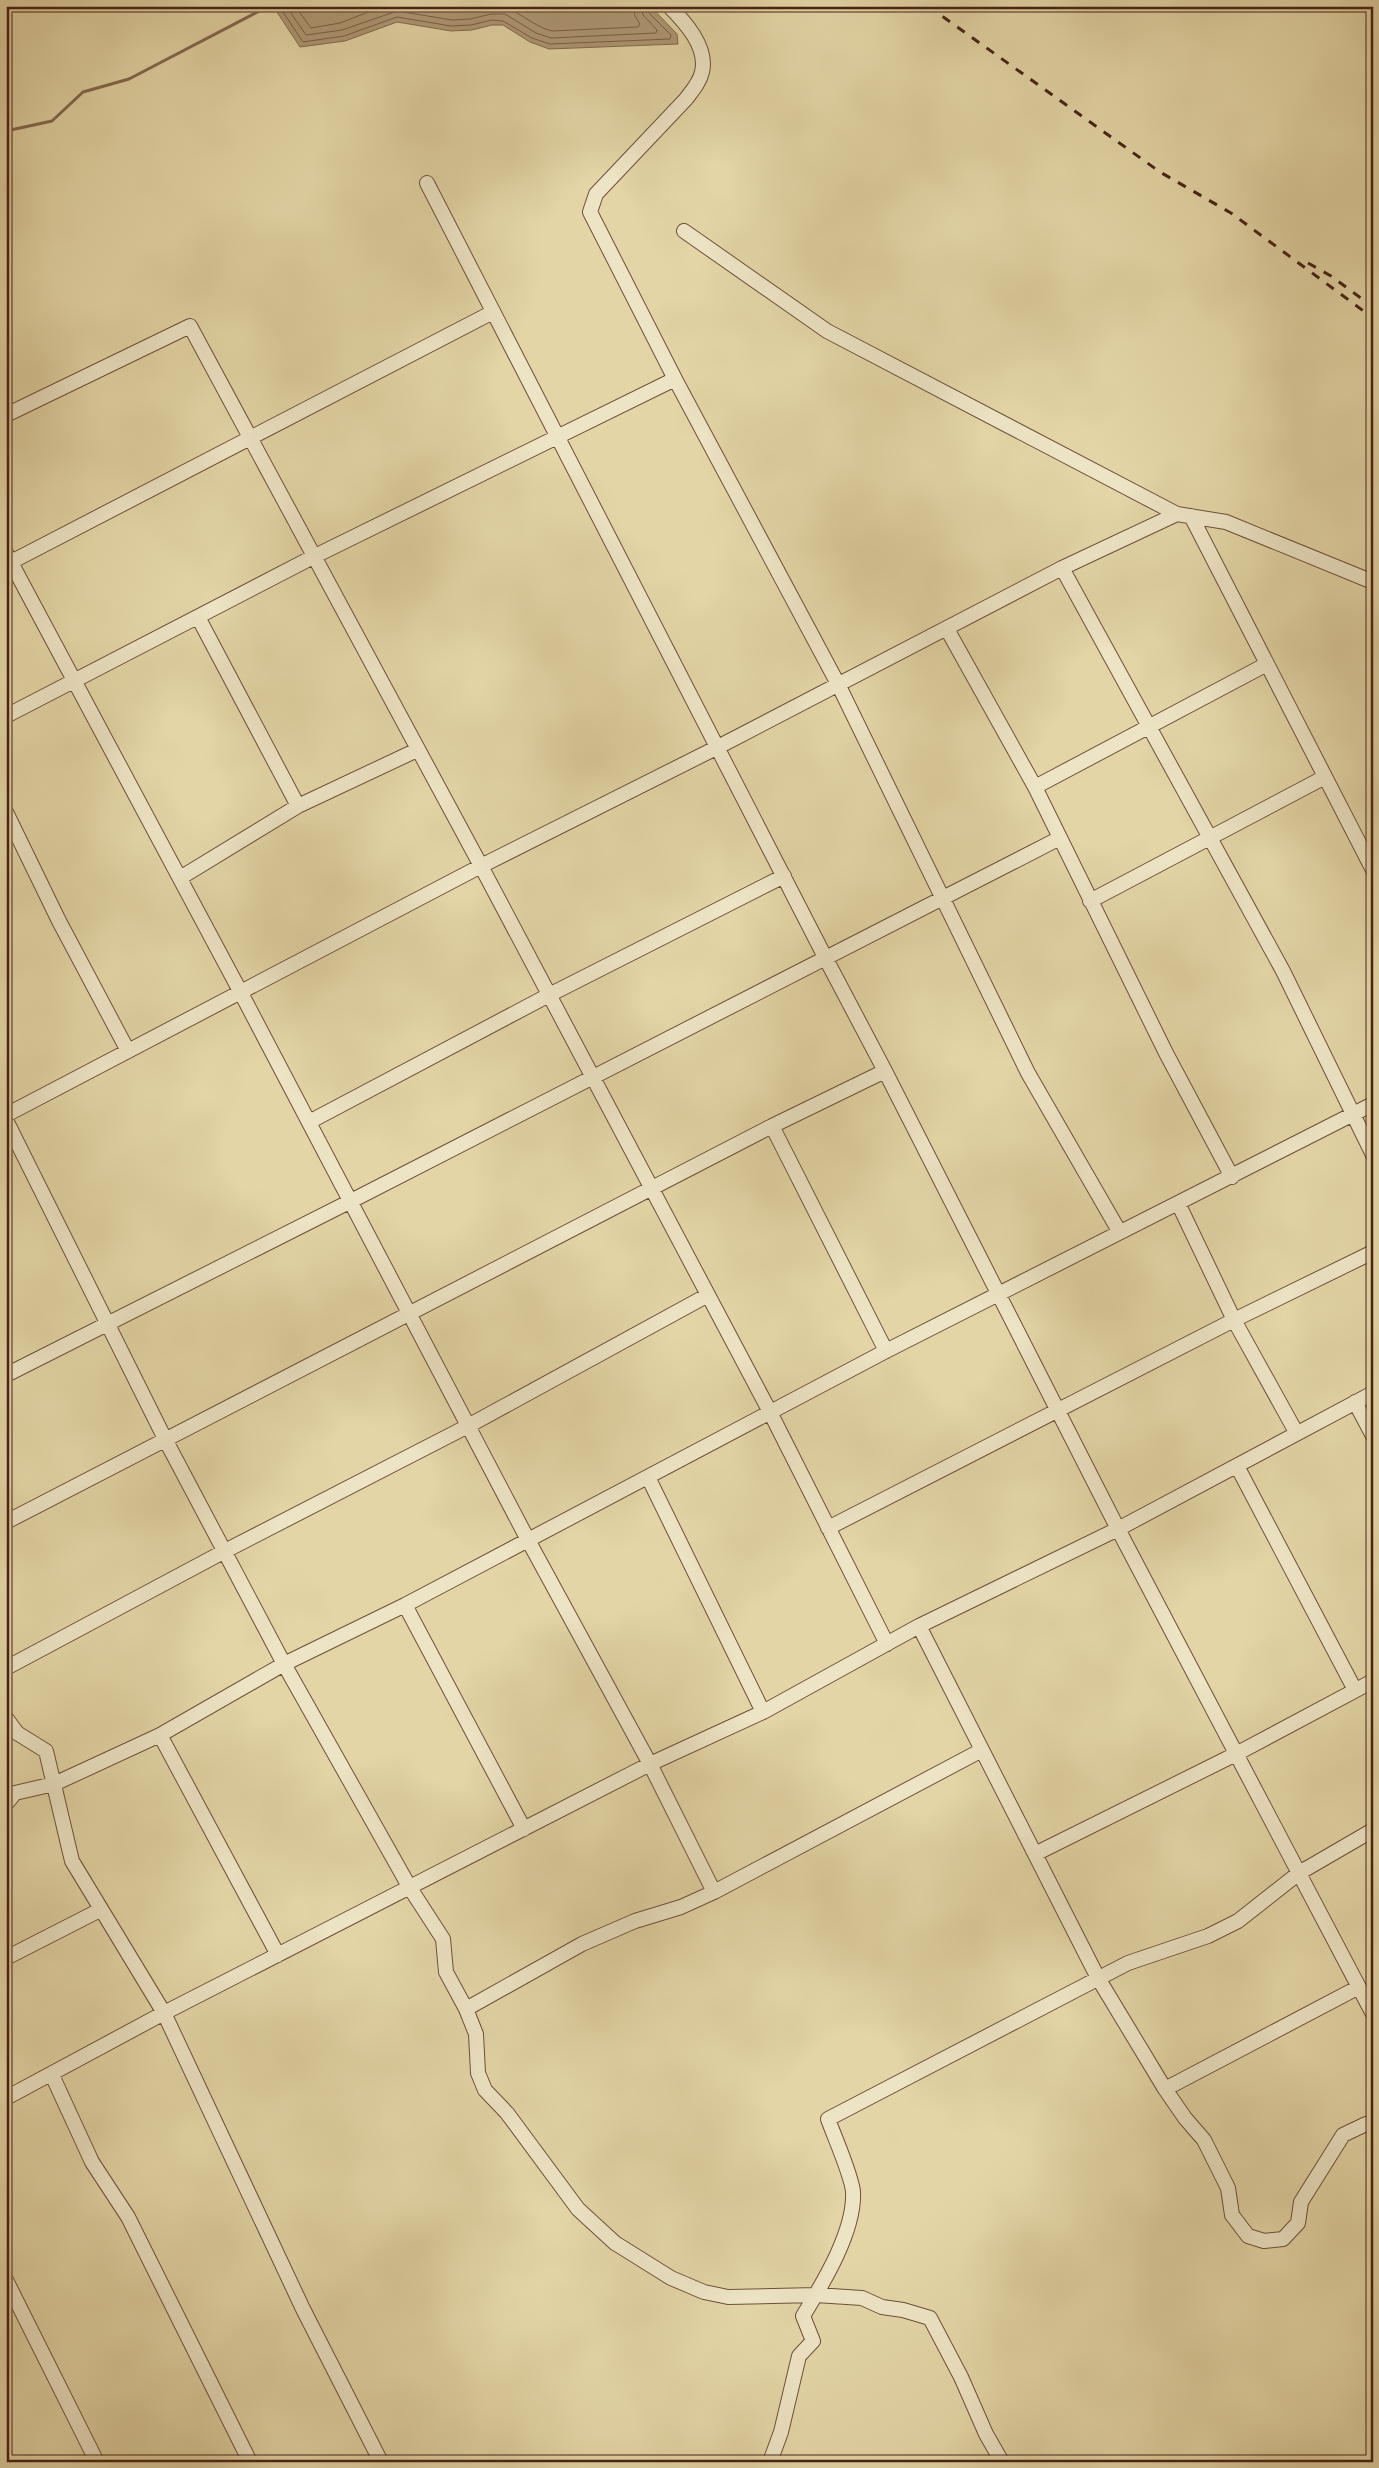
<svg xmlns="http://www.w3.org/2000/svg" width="1379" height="2468" font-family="'IM FELL Great Primer',serif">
<rect width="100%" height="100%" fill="#e3d5a6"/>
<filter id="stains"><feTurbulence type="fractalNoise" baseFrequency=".004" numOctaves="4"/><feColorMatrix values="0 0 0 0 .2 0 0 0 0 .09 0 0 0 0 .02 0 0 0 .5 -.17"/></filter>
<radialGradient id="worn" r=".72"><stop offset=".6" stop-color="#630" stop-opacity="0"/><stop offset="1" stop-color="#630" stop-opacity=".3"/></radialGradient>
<path fill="#ae9875" stroke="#85694f" d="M273 6H650L677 34 678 44 549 49 530 42 503 25H492L472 30 451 31 397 22 345 41 300 47Z"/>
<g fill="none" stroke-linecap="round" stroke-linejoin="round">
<path stroke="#7b5e46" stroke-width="1" d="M279 6 303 42 344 36 397 17 451 26 471 25 492 20 503 21 532 38 550 44 670 39 671 35 648 12 647 6
M286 6 306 35 342 30 397 11 452 20 470 19 491 14H505L536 33 551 38 656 33 657 30 643 15 640 6
M295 6 311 28 340 23 384 6
M419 6 452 12 489 6
M496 6C518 8 531 26 552 31L638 27 640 24 635 16 633 6"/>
<path stroke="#85694f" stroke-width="3" d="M6 131 52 121 83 92 129 79 269 6"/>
<defs>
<path id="minor" d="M427 183 826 959 885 1071 1118 1529 1373 2014
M684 231 827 331 1177 514
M675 379 838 684 1028 1073 1119 1231
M6 415 190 326 481 866 770 1412 887 1644
M1191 516 1373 870
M6 553 240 991 528 1540 650 1764 714 1892
M11 562 493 312
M1062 568 1283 971 1373 1155
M198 617 298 806
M947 629 1035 787 1166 1053 1232 1177
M6 716 313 557 675 379 590 212 596 194 686 99C692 91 700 82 702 72 708 47 685 22 669 6
M1035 787 1267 664
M6 812 59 921 128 1051
M180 878 298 806 417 750
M1090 901 1325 777
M6 1115 481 866 718 747 1062 568 1177 514 1226 522 1373 582
M6 1120 165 1439 284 1664 410 1888 443 1939 446 1972 466 2009 476 2034 478 2073 485 2090 507 2113 578 2209 615 2243 671 2278 704 2292 728 2297 816 2295 862 2298 882 2307 903 2310 930 2318 961 2377 986 2434 1002 2462
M309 1122 549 995 784 876
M772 1126 886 1351
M1178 1203 1234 1320 1296 1432
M6 1375 351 1201 1060 838
M1355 1402 1373 1436
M1237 1466 1355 1690
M648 1477 763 1712
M6 1522 772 1126 885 1071
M828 1528 1234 1320 1373 1252
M405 1605 524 1829
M919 1626 1098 1978 1165 2089 1185 2118 1204 2140 1228 2188 1232 2215 1248 2236 1264 2241 1283 2239 1298 2223 1301 2202 1343 2135 1366 2124 1373 2126
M6 1668 225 1551 468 1426 708 1295
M6 1718 17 1733 46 1751 72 1861 164 2013 303 2309 381 2462
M160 1735 278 1955
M6 1804 15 1793 54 1784 160 1735 284 1664 405 1605 886 1351 1373 1104
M1035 1854 1236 1754 1373 1681
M6 1958 100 1910
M466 2009 582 1944 635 1921 681 1907 714 1892 982 1750
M52 2075 92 2162 128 2217 250 2462
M1165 2089 1359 1987
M6 2098 164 2013 650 1764 763 1712 919 1626 1118 1529 1373 1393
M6 2280 97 2462
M770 2462 781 2432 799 2356 813 2341 803 2316C823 2283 855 2231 853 2192 852 2176 834 2136 828 2119L1128 1963 1208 1936 1238 1921 1299 1873 1373 1830"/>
</defs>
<use href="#minor" stroke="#6f503a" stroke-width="16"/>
<use href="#minor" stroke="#ede4c5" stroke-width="14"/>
<path stroke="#482316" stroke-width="3" stroke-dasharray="9 9" stroke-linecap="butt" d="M928 6 1160 172 1231 213 1373 318
M1308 263 1331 276 1373 307"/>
</g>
<rect width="1379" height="2468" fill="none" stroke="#e3d5a6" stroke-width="25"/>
<rect x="8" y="8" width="1364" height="2453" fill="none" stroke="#482316" stroke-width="2.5"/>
<rect x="12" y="12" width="1354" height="2443" fill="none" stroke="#482316"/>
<rect width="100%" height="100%" filter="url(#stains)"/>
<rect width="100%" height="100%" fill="url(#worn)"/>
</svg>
